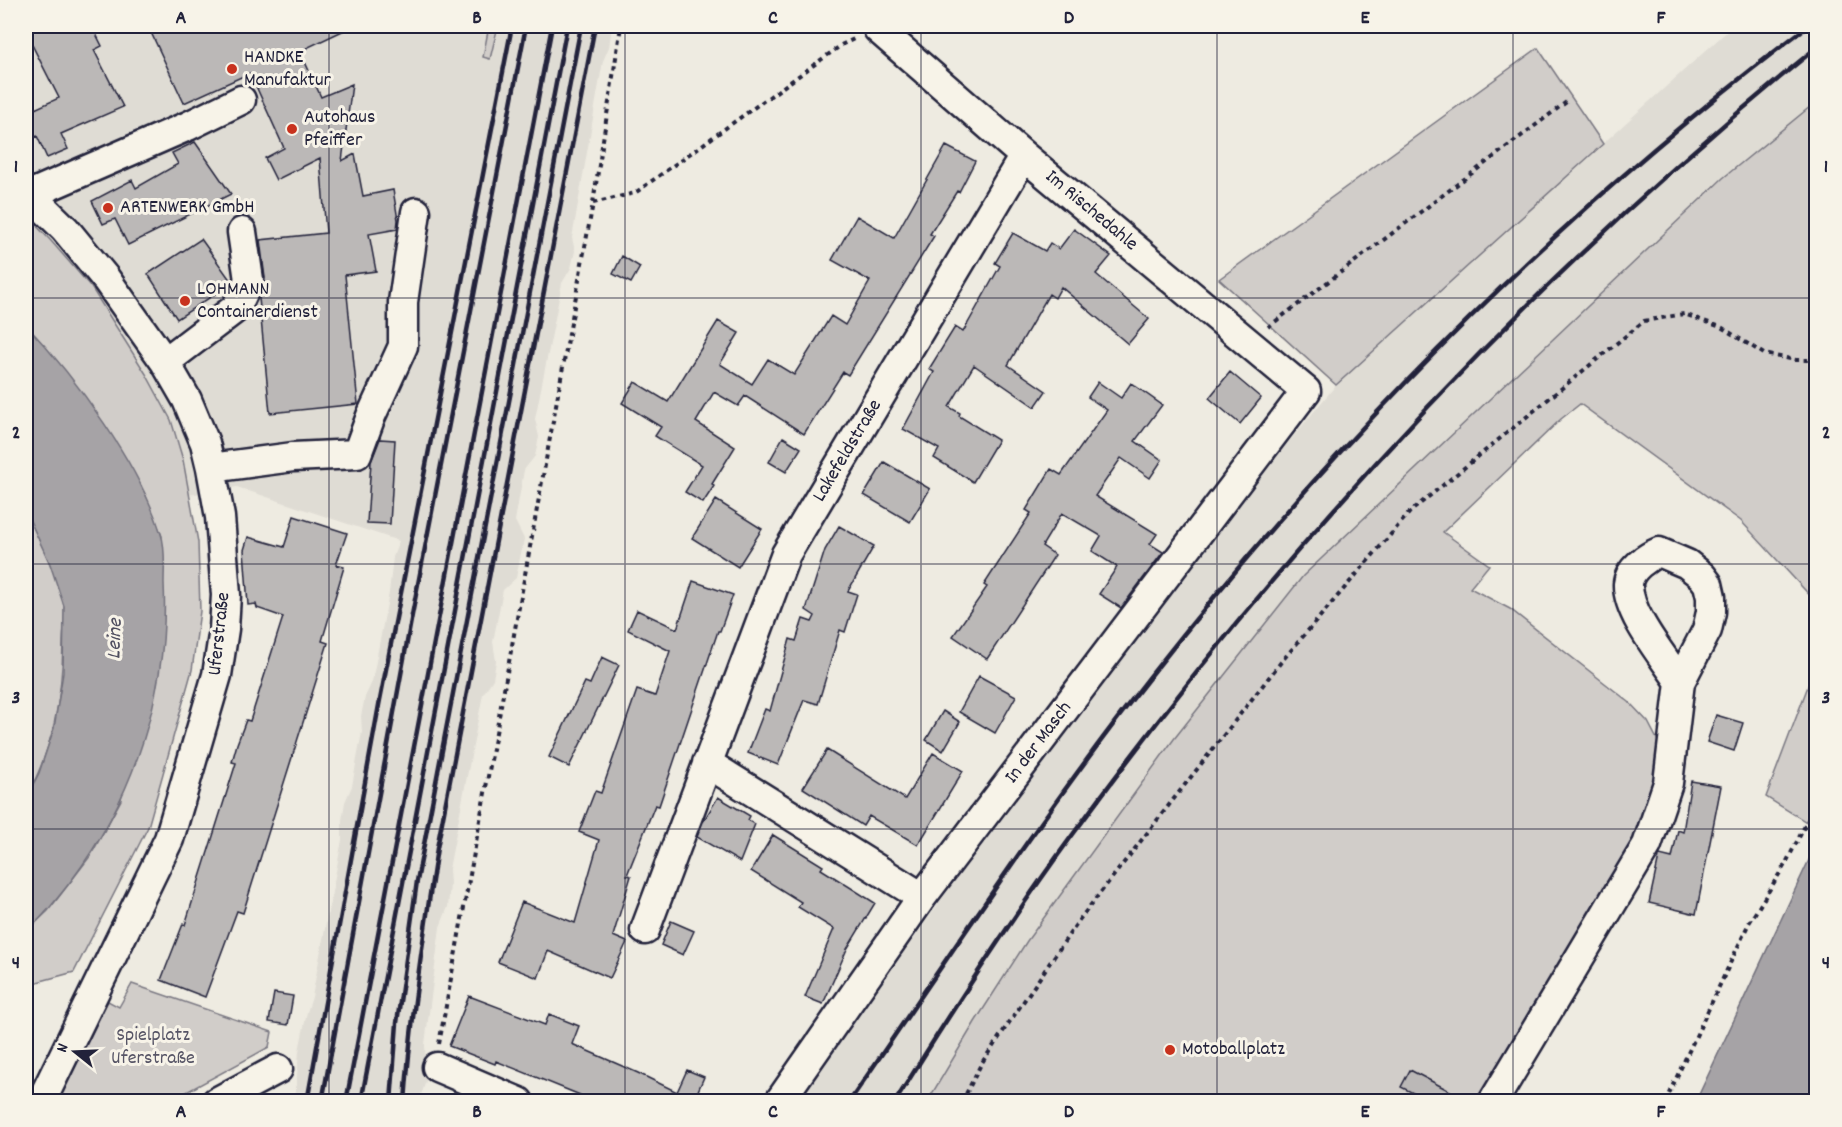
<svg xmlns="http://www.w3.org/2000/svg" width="1842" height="1127" font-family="Dekko,sans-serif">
<rect width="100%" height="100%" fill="#eeebe1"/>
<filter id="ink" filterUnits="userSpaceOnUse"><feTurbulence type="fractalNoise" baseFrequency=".0167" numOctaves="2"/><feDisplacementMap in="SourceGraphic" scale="12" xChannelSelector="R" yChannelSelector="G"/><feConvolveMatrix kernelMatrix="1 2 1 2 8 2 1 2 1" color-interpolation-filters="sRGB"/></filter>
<g filter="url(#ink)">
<path fill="#dfdcd4" d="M26 26H489L483 57 489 59 493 50 498 26H612L609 47 603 61 572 238 575 251 571 268 562 283 535 419 539 437 535 456 524 470 515 521 524 539 516 578 503 590 493 642 496 661 493 679 483 694 449 869 450 884 448 907 440 927 425 1044 426 1081 419 1101H295L299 1051 307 1012 312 997 342 840V820L345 802 352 786 362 732 361 716 365 697 372 682 389 593 393 557 399 541 237 487 189 495 180 448 171 420 146 374 91 287 51 241 26 215Z
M1733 26H1816V102L1722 178 1303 576 1174 739 1027 941 975 1022 927 1101 798 1102 1029 776 1189 562 1336 385Z"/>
<path fill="#d1cdc9" stroke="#7a7882" stroke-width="1.5" d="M489 26H498L490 59 483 57Z
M1538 48 1603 144 1336 385 1219 279Z
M1816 102V602L1741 521 1580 404 1561 419 1443 532 1489 565 1470 588 1510 609 1629 702 1648 722 1661 747 1656 783 1634 846 1479 1101 927 1102 975 1022 1027 941 1174 739 1303 576 1723 178Z
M26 215 51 241 91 287 146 374 171 420 183 460 198 542 200 611 192 670 148 827 74 972 26 985V932L48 911 91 855 121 800 162 536 145 494 97 414 26 325Z
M26 512C38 537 59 579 64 606 66 617 63 631 63 643 62 700 53 748 26 798Z
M1816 665V828L1766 797Z
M132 984 272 1032 269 1047 170 1101H58L108 1001 119 1007Z"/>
<path fill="#a6a3a6" stroke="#716f7b" stroke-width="1.5" d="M26 325C75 377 140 465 161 534 166 548 164 568 164 583 169 690 135 796 71 881 57 899 43 917 26 932V798L39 773 54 728 63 673 64 606 50 564 26 512Z
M1816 845V1101H1696Z"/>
<path fill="#bbb8b7" stroke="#22223b" stroke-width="1.5" d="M26 26H92L102 46 94 50 123 107 61 134 68 149 47 158 37 136 26 142V113L59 98 26 33Z
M148 26H353L300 51 321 97 352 84 342 161 355 154 363 196 393 190 398 220 397 229 369 234 376 271 345 275 358 404 270 413 259 298 265 278 260 240 326 233 320 158 276 180 265 158 284 148 250 73 184 103Z
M195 142 231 194 128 245 115 219 103 224 92 201 132 180 136 188 178 164 172 153Z
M946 146 975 161 959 192 957 191 930 234 934 236 848 375 843 372 804 434 745 396 738 406 714 392 696 422 735 447 712 484 714 486 703 503 685 492 702 465 655 436 661 427 622 403 635 382 668 402 718 321 739 333 720 364 752 384 768 359 794 375 831 316 845 325 870 281 832 260 857 216 894 238Z
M1074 229 1111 256 1096 274 1149 319 1128 344 1061 287 1055 298 1049 294 1008 365 1046 391 1035 407 974 365 949 407 960 413 959 416 998 440 973 482 934 458 939 449 903 429 934 372 929 369 955 327 963 332 1000 266 995 263 1013 233 1045 251 1050 243 1059 249Z
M201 239 231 281 229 285 177 319 148 274Z
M622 256 640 267 631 283 613 274Z
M1230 372 1261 398 1240 424 1209 398Z
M1098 382 1121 398 1131 383 1162 405 1135 441 1162 460 1150 478 1121 458 1095 496 1157 534 1150 544 1163 552 1121 608 1099 594 1117 567 1092 551 1101 536 1062 513 1042 546 1055 555 987 659 953 636 987 587 984 585 1031 513 1026 510 1051 469 1061 475 1107 410 1088 397Z
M783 437 801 448 786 472 769 462Z
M380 439 395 440 390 524 367 523 371 462Z
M884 462 930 489 910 522 864 495Z
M716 500 762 529 738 567 692 538Z
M294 516 347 533 336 565 344 567 322 641 328 643 243 913 237 911 205 997 161 980 183 924 185 925 236 763 232 762 237 744 246 720 250 721 283 617 257 608 256 604 248 605 244 550 248 537 284 547Z
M839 526 874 546 848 591 857 594 845 632 840 630 818 704 804 700 778 765 748 753 765 709 770 711 790 639 796 641 803 619 812 622 815 616 806 610 825 550Z
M693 581 733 595 720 631H718L659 806 655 805 627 875 631 876 613 936 627 942 610 978 548 951 538 978 498 962 522 902 575 923 599 840 579 832 595 791 601 793 637 690 655 696 670 651 628 630 637 610 677 629Z
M602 657 619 665 569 767 549 757 585 682 590 684Z
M979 676 1016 696 995 733 959 712Z
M943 711 960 722 943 751 926 740Z
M1716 715 1743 723 1734 751 1707 742Z
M827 750 905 799 933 753 963 771 918 845 869 816 863 826 803 788Z
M1691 781 1721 786 1696 914 1649 903 1659 857 1660 855 1672 858 1678 830 1683 832Z
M718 797 750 816 748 820 755 824 740 862 697 837 703 822Z
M773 835 823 866 821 869 875 903 847 949 823 1004 805 997 834 929 798 907 801 902 751 871Z
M671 921 694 931 683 955 661 945Z
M274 993 293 996 288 1025 269 1022Z
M469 996 545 1025 549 1014 579 1026 572 1044 638 1073 677 1092 687 1070 704 1077 694 1100 698 1101H577L580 1095 496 1061 495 1064 449 1046Z
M1410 1070 1469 1101H1429L1401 1087Z"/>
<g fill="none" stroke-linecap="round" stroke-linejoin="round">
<defs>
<path id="minor" d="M26 191 65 229 106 279 165 362 187 400 205 443 211 468 220 517 226 595 224 629 217 675 169 839 41 1102
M29 195 188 126 241 100
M165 362 236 308 249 280 242 232
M211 468 293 457 357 454 371 416 403 346V302L416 212
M707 763 922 897
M645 930 786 554 1024 156
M437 1067 519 1102
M216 1102 278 1069
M779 1102 922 897 1306 391 1024 156 878 29
M1493 1102 1647 845 1668 783 1680 682 1707 630 1711 612V597L1708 584 1702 576 1687 564 1659 552C1647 557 1629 569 1628 584 1627 614 1664 657 1680 682"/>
</defs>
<use href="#minor" stroke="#22223b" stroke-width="33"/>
<path stroke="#22223b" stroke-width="4" stroke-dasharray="4.5 4.5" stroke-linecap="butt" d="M593 203 635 193 843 44 856 38
M1268 327 1569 100
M439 1044 593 203 621 26
M962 1102 981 1064 1079 920 1281 662 1410 512 1644 321 1684 314 1721 327 1764 354 1796 360H1816
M1665 1102 1749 923 1786 863 1816 804"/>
<use href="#minor" stroke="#f7f3e8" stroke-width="28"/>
<path stroke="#22223b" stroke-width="4.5" d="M307 1102 379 705 512 26
M322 1102 412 615 526 26
M346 1102 552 26
M361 1102 567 26
M391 1102 397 1023 417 881 581 26
M405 1102C411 1016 424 933 437 848L595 26
M849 1102C948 958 1044 811 1152 674 1342 432 1562 211 1808 26
M895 1102C951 1012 1008 923 1071 837 1284 544 1534 276 1816 48"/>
</g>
</g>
<path fill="none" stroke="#22223b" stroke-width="1.5" stroke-opacity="0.55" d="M329 26V1102M625 26V1102M921 26V1102M1217 26V1102M1513 26V1102M26 298H1816M26 564H1816M26 829H1816"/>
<g fill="#c8321e" stroke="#f7f3e8" stroke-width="2">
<circle cx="232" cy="69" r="6"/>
<circle cx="292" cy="129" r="6"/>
<circle cx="108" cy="208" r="6"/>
<circle cx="185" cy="301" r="6"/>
<circle cx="1170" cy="1050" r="6"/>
</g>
<g text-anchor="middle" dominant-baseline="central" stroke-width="6" stroke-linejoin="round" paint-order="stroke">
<g font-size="20" fill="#22223b" stroke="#f7f3e8" text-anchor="start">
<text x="244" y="58">HANDKE<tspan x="244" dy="23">Manufaktur</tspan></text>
<text x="304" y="118">Autohaus<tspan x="304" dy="23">Pfeiffer</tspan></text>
<text x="120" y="208">ARTENWERK GmbH</text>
<text x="197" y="290">LOHMANN<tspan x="197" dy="23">Containerdienst</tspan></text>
<text x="1182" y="1050">Motoballplatz</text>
</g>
<g font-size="20" fill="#22223b" stroke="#f7f3e8">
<text transform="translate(1091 211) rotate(40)">Im Rischedahle</text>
<text transform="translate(848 451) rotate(-59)">Lakefeldstraße</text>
<text transform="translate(220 634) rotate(-84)">Uferstraße</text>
<text transform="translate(1039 743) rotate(-53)">In der Masch</text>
</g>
<g font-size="20" fill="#575566" stroke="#f7f3e8">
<text x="153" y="1036">Spielplatz<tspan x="153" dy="23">Uferstraße</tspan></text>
</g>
<g font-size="21" font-style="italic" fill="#504f60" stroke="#f7f3e8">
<text transform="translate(116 639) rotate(-88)">Leine</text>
</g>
</g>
<rect width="1842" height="1127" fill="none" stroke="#f7f3e8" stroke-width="66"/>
<g transform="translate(75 1052) rotate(288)" stroke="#f7f3e8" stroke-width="4.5" paint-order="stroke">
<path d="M0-4.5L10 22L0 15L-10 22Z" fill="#22223b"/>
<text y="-9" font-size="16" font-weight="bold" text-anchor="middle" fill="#22223b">N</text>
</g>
<rect x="33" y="33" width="1776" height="1061" fill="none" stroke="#22223b" stroke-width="2"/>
<g font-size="20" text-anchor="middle" font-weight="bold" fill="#22223b">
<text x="181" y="23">A</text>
<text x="477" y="23">B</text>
<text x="773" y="23">C</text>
<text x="1069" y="23">D</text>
<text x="1365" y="23">E</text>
<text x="1661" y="23">F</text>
<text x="16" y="172">1</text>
<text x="1826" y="172">1</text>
<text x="16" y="438">2</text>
<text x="1826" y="438">2</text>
<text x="16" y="703">3</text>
<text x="1826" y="703">3</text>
<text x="16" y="968">4</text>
<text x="1826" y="968">4</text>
<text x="181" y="1117">A</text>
<text x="477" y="1117">B</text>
<text x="773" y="1117">C</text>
<text x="1069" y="1117">D</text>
<text x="1365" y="1117">E</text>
<text x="1661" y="1117">F</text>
</g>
</svg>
